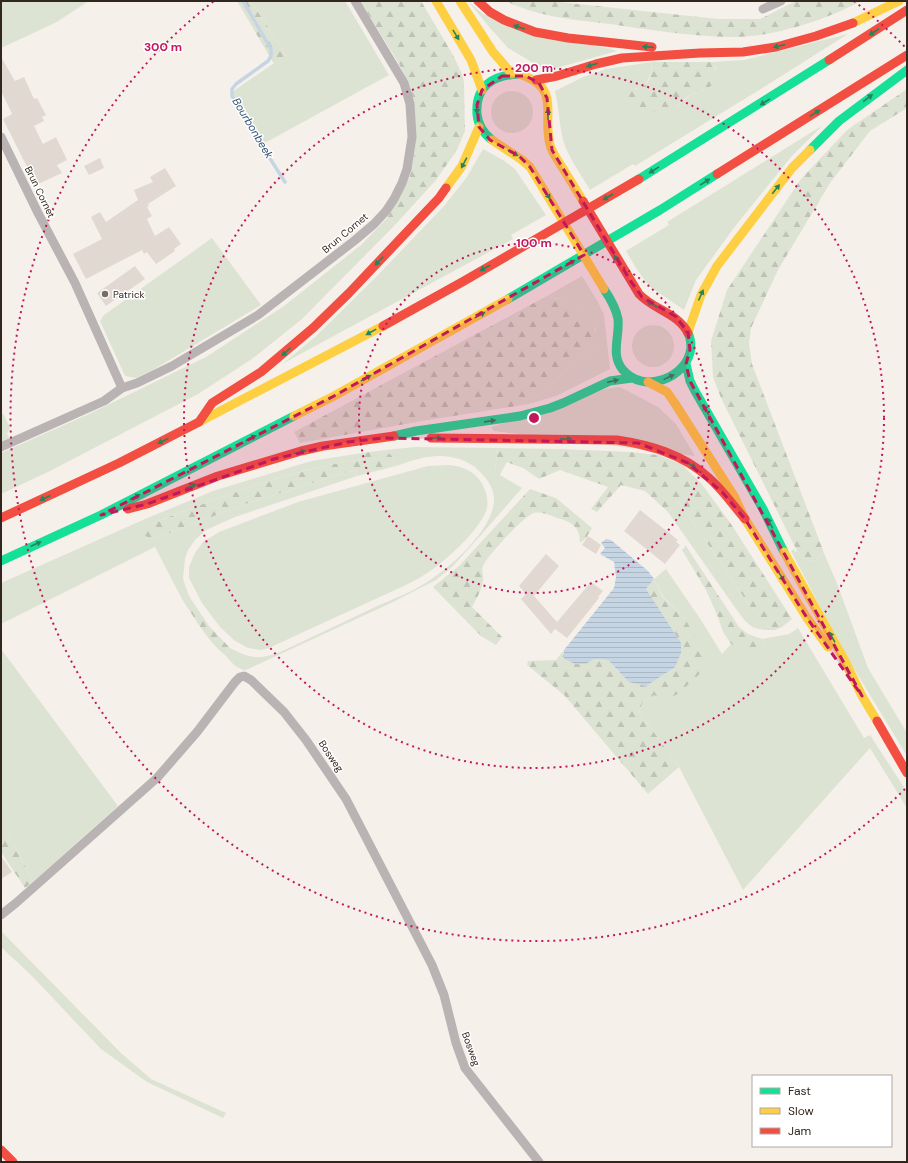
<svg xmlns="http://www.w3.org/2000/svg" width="908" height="1163" font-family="'DM Sans',sans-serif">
<defs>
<pattern id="forest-firs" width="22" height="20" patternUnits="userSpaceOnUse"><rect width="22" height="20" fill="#dde3d3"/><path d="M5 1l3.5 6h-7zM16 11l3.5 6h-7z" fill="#bec3b5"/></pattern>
<pattern id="water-rules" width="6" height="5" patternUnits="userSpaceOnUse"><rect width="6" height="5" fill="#c6d5e4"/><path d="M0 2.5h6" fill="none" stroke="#abb7c3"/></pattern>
</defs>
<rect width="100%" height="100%" fill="#f6f0ea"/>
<path fill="#dde3d3" d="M1 1H89L55 23 1 48Z
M251 1H345L389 75 263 144 232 92 286 55Z
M468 1 483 14 617 51 553 69H547L540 67 508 48 490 28Z
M848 34 764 87 635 166 633 164 590 190C582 176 567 155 563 140 559 124 559 107 555 91L583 77 606 69 652 62C652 73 649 81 642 88H633L677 106 692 94 705 90 716 69 713 62 744 60Z
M491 112a21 21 0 1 1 42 0a21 21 0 1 1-42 0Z
M823 125 791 157 733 229 696 280 684 310 649 286 636 268 626 251 669 225 667 222Z
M483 149 503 160 515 169 546 215 511 235 513 239 282 364 315 337 379 274 444 206 467 177Z
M387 218 395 225 302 319 252 359 198 394 50 471 1 494V453L89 414 206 357 284 306 361 245Z
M212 238 261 305 153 370 136 378 125 376 100 321 104 315Z
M582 276 598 302 604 315 610 369 556 396 529 404 594 345 596 330 576 308 562 299 545 297Z
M632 346a21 21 0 1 1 42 0a21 21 0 1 1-42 0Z
M619 387 626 390 658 407 676 424 695 456 494 431 492 429V427L606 389Z
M1 412 4 415 10 428 7 434 9 437 8 440 1 443Z
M415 447 498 448 495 469H503L500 475 522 488 481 535 453 566 436 580 391 603 246 670H243L235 666 225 655 230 648C250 658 257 660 278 653 311 638 343 622 375 607 391 600 409 593 424 584 449 569 496 528 494 497 493 487 486 477 479 471 466 458 446 454 428 457 418 458 406 463 396 466L392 456 385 450Z
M362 453 363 459C292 469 225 496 158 521L148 527 154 539 248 503 354 470 357 476 235 517 206 530 195 540 188 550 185 559 183 579 189 596 183 601 155 547 1 624V583L145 519 213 491 311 461Z
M450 465C467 467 481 475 486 493 487 497 488 503 487 508 483 526 449 558 433 569 414 583 390 592 369 602 335 617 302 633 269 648L260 650 248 648 235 641 220 627 202 603 189 578V567L195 553 203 542 219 532 298 502 428 466Z
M679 502 752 609 767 625 775 630C750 631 748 625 734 606L668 512Z
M794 549 795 552 797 551 805 561C814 562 819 560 824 553L838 586 868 668 907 733V756L842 649 791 551Z
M666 569 701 620 722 654 731 644 740 649 764 645 762 639 789 634 798 628 864 738 870 735 907 792V808L870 748 743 890 679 767 650 727 641 716 639 711 643 702 654 695 685 619 662 595 654 579Z
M1 649 118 806 33 882 8 833 1 825Z
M1 931 121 1053 151 1079 226 1113 223 1118 147 1082 101 1049 32 976 1 947Z"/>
<path fill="url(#forest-firs)" d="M237 1H251L286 55 274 64Z
M360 1H421L453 55 462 74 464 82 465 131 457 150 436 180 395 225 387 218 400 196 410 176 414 154 415 134 409 84 398 62Z
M506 1H550L718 19H760L796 1H861C827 20 770 38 731 37 690 36 650 30 610 24 576 20 537 17 506 1Z
M652 62H713C718 74 717 85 704 90 700 92 694 92 690 95 685 98 682 102 678 105 664 115 645 115 633 103 628 98 626 96 629 89 633 88 639 89 642 87 651 83 652 70 652 62Z
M907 89V108L870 131 830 183 778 270 751 328 749 344 752 364 824 553C819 560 814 562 805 561L797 551 721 398 713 377 711 341 727 290 801 179 847 130Z
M545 297C550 298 556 298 561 299 573 302 594 324 598 336L594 345 529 404 422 421 300 443 294 432Z
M498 448 561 449 631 452 658 455 681 464 701 483 731 524 792 619 782 627 775 630 767 625 752 609 679 502 668 512 645 491 621 485 597 512 591 509 608 487 560 470 539 479 523 468 507 462 503 469H495Z
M385 450 392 456 396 466 357 476 354 470 248 503 154 539 145 536 148 527 158 521C225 496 292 469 363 459L362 453Z
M530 489 556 498 592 528 586 538 580 543C580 528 573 523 561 519 552 517 543 511 534 513 525 515 487 556 483 566 481 570 484 576 483 581 482 590 476 599 472 607L502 637 496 645 481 636 433 587 459 566Z
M686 546 739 627 748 634 762 639 764 645 762 650 758 651 740 649 731 644 723 632 718 617 706 590 682 550Z
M654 579 662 596 685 619 695 636 702 649 705 669 678 694 665 700 654 695 643 702 639 711 641 716 650 727 679 767 648 794 564 695 527 665 528 661 556 660 564 650V659L575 664H586L594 659 608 660 619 672 645 686 675 667 651 599 646 589Z
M189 596 209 626 230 648 225 655C208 642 195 618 183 601Z
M1 825 8 833 33 882 25 888 1 852Z"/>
<path fill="url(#water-rules)" d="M606 539 611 540 648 571 654 579 646 589 681 643V653L675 667 646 686 629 682 608 660 594 659 586 664H575L564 659V650L614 588 616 577 614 562 600 554 605 548 601 543Z"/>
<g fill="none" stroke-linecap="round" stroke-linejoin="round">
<path stroke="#c6d5e4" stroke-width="3.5" d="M243 1 271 49V56L268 61 236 84 232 89V96L262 146 285 182"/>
</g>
<path fill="#e1d8d1" d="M1 57 15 81 24 77 34 99 37 98 46 115 42 117 44 121 34 126 43 144 56 137 67 160 57 165 62 173 36 185 3 119 12 114 1 91Z
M100 158 104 168 89 175 84 166Z
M165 168 176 186 148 204 149 206 147 207 152 216 147 219 155 236 169 227 181 244 174 249 175 251 156 264 147 252 144 254 142 250 86 279 73 254 102 239 91 217 100 212 106 222 138 200 134 190 153 182 150 177Z
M135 266 145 279 106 306 97 293Z
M640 510 678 540 676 542 680 545 665 564 624 531Z
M588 536 601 545 596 554 582 545Z
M546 554 559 566 534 596 557 622 591 582 603 591 598 597 599 598 567 638 555 629 551 634 521 599 526 594 519 586Z
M1 856 12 872 1 879Z"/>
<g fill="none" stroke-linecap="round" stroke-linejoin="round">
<path stroke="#b9b4b3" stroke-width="9" d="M763 9 781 1
M1 137 38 213 75 283 122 388
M1 447 104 401 122 388 137 383 172 366 258 315 354 241 374 224 386 211 394 199 402 183 407 169 412 137 410 104 404 83 355 1
M1 915 16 903 157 778 197 732 235 682 240 677 244 676 251 680 284 712 306 740 346 799 432 965 444 995 456 1043 465 1068 539 1162"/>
<path stroke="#16e098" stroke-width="9" d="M492 140C483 133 478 125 477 114 475 86 493 75 519 74
M810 150 839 121 907 70
M639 179 829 60
M604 289C610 298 616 308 618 319 620 336 610 355 623 370 643 394 687 379 691 348 691 343 690 337 688 333
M508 299 660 210 717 174
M686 364 690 381 695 391 763 509 784 552
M394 436 416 431 520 416 550 408 563 403 610 381 632 378
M1 561 101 515 294 416"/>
<path stroke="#ffcf43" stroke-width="9" d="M436 1 471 60 482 90
M460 1 493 52 512 74
M853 23 899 1
M519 74C564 88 540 116 551 148 554 155 558 161 562 167 569 178 576 190 583 201
M492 140 522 160 530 167 604 289
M446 188 462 166 479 127
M688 332 701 295 717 266 792 168 810 150
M648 382 667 392 674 402 734 496 745 519 807 618 828 647
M294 416 334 396 508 299
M199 422 383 326
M784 552 845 661 862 696 877 721"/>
<path stroke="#f24e42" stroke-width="9" d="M478 1 490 12 504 20 535 32 568 38 652 47
M829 60 907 10
M536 80 557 76 596 64 622 58 700 53 743 52 776 47 816 36 853 23
M717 174 907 55
M583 201 639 294C654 310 678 313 688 333
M383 326 464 281 639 179
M199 422 212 403 261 372 313 328 349 293 439 198 446 188
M431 438 617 440C650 445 682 454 708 477 722 489 733 505 745 519
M128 509 147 504 218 476 301 451 323 446 394 436
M1 518 119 463 199 422
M877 721 907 773
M1 1150 13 1162"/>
</g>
<defs><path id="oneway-solid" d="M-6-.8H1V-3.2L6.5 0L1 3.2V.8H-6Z"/></defs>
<g fill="#24845c">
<use href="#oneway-solid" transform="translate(519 27) rotate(-161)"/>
<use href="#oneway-solid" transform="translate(874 32) rotate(147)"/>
<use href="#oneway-solid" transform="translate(456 35) rotate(59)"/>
<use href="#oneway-solid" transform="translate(779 46) rotate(167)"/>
<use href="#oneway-solid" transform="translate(648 47) rotate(-175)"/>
<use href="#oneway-solid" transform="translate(592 65) rotate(163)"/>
<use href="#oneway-solid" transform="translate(868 98) rotate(-37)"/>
<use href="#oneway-solid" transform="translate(765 102) rotate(148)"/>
<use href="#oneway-solid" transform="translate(477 108) rotate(92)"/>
<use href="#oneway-solid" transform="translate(815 113) rotate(-32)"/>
<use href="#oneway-solid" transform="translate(548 114) rotate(-90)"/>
<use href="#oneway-solid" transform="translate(513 153) rotate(29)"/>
<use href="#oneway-solid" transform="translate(464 163) rotate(118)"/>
<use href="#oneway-solid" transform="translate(654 170) rotate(148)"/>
<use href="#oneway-solid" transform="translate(705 182) rotate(-32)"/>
<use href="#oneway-solid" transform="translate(776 189) rotate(-52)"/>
<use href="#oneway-solid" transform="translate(547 194) rotate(59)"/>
<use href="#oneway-solid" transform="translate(608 197) rotate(150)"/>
<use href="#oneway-solid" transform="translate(617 260) rotate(-121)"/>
<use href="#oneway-solid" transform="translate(379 261) rotate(134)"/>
<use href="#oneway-solid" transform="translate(570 263) rotate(-30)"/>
<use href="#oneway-solid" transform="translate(485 268) rotate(151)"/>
<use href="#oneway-solid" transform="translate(701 295) rotate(-66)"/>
<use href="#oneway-solid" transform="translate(652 304) rotate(-150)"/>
<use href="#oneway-solid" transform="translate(480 315) rotate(-29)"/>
<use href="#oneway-solid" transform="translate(371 332) rotate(151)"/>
<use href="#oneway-solid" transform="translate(286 352) rotate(138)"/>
<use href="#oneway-solid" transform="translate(669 377) rotate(-26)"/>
<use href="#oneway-solid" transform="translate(366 378) rotate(-29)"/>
<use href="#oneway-solid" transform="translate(613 381) rotate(-13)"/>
<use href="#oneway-solid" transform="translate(706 410) rotate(-120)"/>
<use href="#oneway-solid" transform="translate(490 421) rotate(-8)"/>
<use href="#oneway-solid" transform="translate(251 438) rotate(-27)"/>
<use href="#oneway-solid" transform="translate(436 438)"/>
<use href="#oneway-solid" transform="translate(566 439) rotate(1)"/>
<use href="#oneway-solid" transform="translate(163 441) rotate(154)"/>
<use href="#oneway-solid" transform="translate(300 452) rotate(-14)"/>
<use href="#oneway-solid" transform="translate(691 465) rotate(33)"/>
<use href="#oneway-solid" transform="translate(191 486) rotate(-21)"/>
<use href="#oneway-solid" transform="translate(135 497) rotate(-27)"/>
<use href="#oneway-solid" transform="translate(45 498) rotate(155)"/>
<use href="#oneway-solid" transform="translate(770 523) rotate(-116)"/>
<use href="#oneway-solid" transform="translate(36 544) rotate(-25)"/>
<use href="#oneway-solid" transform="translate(781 576) rotate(58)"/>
<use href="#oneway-solid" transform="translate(832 637) rotate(-119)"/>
</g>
<path fill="#c2185b" fill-opacity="0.2" stroke="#c2185b" stroke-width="3" stroke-dasharray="8 5" stroke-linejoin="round" d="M502 76H526L539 83 547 98 552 150 630 280 642 297 675 316 688 332 690 350 686 364 690 381 862 696 807 618 745 519 723 493 688 463 638 443 383 438 348 442 274 459 147 504 101 515 334 396 584 255 530 167 519 156 490 140 479 127 477 105 482 90Z"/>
<g fill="none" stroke="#c2185b" stroke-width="2" stroke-dasharray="2 4">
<circle cx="534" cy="418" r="175"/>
<circle cx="534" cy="418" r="350"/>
<path d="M905 789A525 525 0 1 1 214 1M854 1A525 525 0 0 1 905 47"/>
</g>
<circle fill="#776d66" stroke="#fff" stroke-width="1.5" cx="105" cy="294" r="4"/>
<g text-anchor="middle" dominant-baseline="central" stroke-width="3" stroke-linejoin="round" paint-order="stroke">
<g font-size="10" fill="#32271f" stroke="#fff">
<text transform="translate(40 192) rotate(64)">Brun Cornet</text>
<text transform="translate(345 233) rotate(-40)">Brun Cornet</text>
<text transform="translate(331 756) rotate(56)">Bosweg</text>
<text transform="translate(471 1049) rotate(70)">Bosweg</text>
</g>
<g font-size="10" fill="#32271f" stroke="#fff" text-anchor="start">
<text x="113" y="294">Patrick</text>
</g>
<g font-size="11" font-style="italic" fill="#2f5276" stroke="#fff">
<text transform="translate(253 128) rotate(59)">Bourbonbeek</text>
</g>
</g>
<circle cx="534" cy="418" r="6" fill="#c2185b" stroke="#fff" stroke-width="2"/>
<g font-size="12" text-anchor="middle" font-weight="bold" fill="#c2185b" stroke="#fff" stroke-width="3" stroke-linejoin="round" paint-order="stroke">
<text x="163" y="51">300 m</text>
<text x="534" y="72">200 m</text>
<text x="534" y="247">100 m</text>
</g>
<rect width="908" height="1163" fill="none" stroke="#32271f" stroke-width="4"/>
<rect x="752" y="1075" width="140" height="72" fill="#ffffff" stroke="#ada9a5"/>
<rect x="760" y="1088" width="20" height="6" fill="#16e098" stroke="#ada9a5"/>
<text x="788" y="1095" font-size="12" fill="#32271f">Fast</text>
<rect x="760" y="1108" width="20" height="6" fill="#ffcf43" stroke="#ada9a5"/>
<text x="788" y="1115" font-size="12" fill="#32271f">Slow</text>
<rect x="760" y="1128" width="20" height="6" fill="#f24e42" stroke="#ada9a5"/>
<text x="788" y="1135" font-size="12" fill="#32271f">Jam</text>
</svg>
